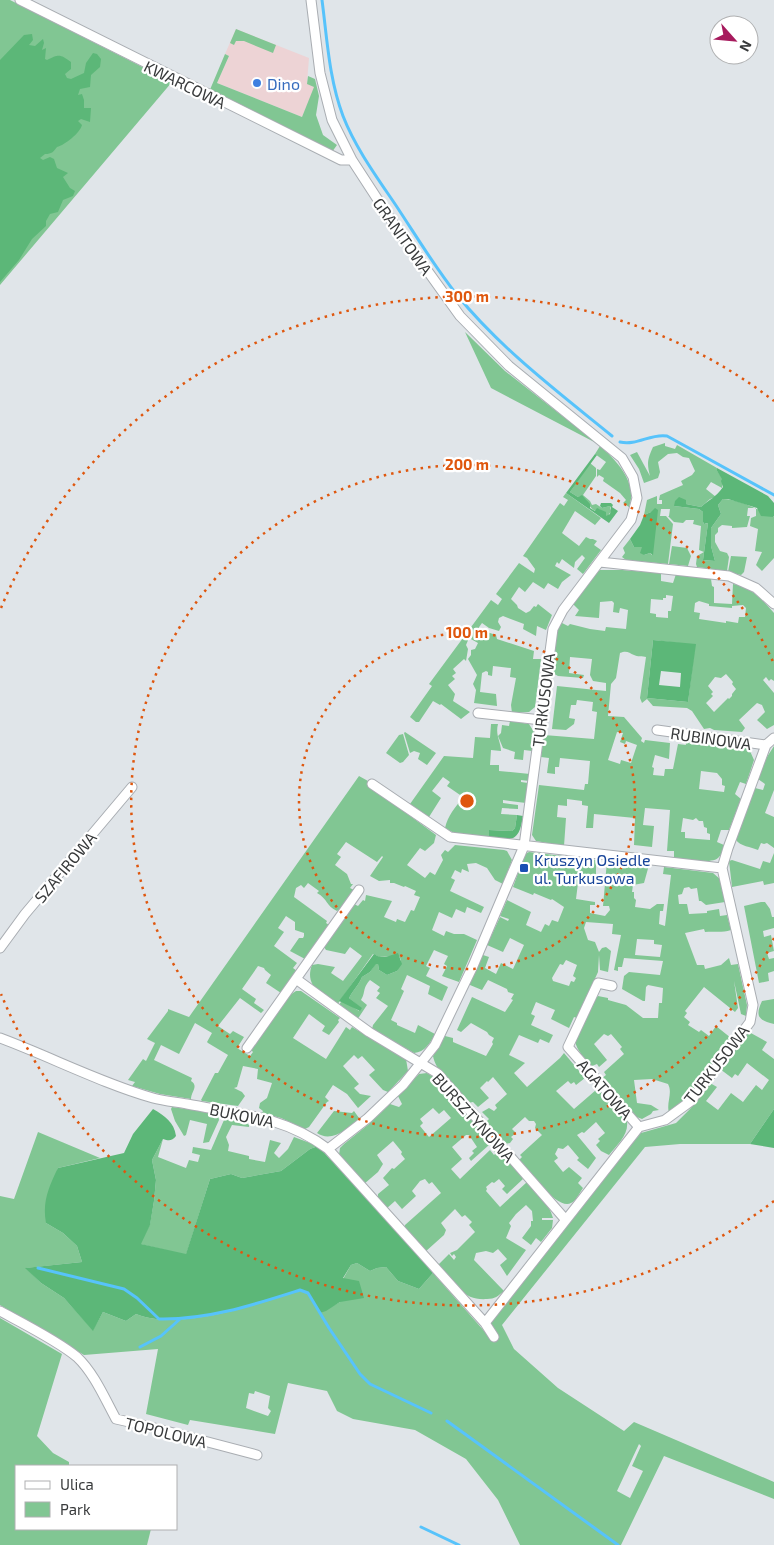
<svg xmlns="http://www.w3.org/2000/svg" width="774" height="1545" font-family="'Exo 2',sans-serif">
<rect width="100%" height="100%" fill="#e0e5e9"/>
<path fill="#edd3d5" d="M236 29 309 58 307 83 315 87 302 117 217 83 229 56 225 54Z"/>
<path fill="#81c693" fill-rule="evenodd" d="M0 0H10L172 82 0 285Z
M236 29 276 45 273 53 244 41H236L234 45 230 43Z
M225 54 229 56 217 83 302 117 314 87 307 84 308 76 315 79 319 96 316 115 323 135 337 145 332 152 209 92Z
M465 332 505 371 598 444 491 388Z
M665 443V446L675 449 677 445 717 468V471L723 479 722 488 711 482 706 489 716 497 710 499 701 507 686 504 674 506 699 509 703 512V523L705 524 708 523 703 560 715 561 711 546V528L721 514 718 505 723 499C738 499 760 510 773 517L774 516V558L762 571 756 565 762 552 755 551 758 529 750 526 751 518 756 516V508H748L747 516H750L747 527 732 528V526L722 525 718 528V532L715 535V542L720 551 727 553 729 557 727 571 697 567 696 564 697 556 704 552 699 550 701 526 693 524 694 520H686L683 523 674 522 668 516H669L670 509H661L660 516H666L673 524 668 564 626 560 622 557 625 553 623 548 630 539 634 547H642L644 555 650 553 652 555 651 512 644 515 647 500 657 496V504H662V500H659L660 495 683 485 681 481 692 475 695 471 689 458 683 457 677 453 668 454 658 462 660 472 658 478 644 483 639 469 630 455 637 452 650 476C647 464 647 460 653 447Z
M600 446C617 461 638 483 629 507L623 503 626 500 620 493 603 481 604 478 599 475 597 477V469L600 470 606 462 595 454Z
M590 463 596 468V476L583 495 590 501 592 505 596 504 602 508 610 506 611 511 608 516H606L605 513 599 509 596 511C588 508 588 500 582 496L578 497 570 492Z
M566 493 601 518 595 525 575 511 562 533 579 546 586 537 590 539H593L597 541 594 545 601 550 583 574 577 569 585 558 582 555 575 562 574 568 562 559 559 564 557 562 555 566 571 575 562 582 558 589 548 583 544 589 533 582 525 592 519 587 511 599 517 605 518 608 526 613 530 611 534 606 536 607 538 604 552 615 546 630 537 626 536 636 523 629 524 624 503 616 499 618 498 622 501 627 499 631 489 628 482 623 477 630 484 635 487 632 496 635 497 639 534 651 533 659H541L535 707 529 712 512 713 511 705 516 678 510 677 511 668 493 666 492 676 488 675V672L486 671 482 673 480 692 496 694 497 706 474 703 476 690 473 684 477 675 468 659 471 655V650L475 649 478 643 469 638 466 645 468 649 466 661 464 659 453 669 456 673 452 676 455 679 448 685 455 694 453 701 470 712 461 719 441 704 440 705 433 701 419 722H416L410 717 432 686 429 684 491 600 498 605 502 599 496 594 519 563 534 573 535 569 527 558 523 556 560 503 564 506 568 500 563 497Z
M672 546 687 548 691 556 688 566 669 564Z
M731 556 747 557 744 572 741 575 728 572Z
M600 570H622L661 573V581L673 583 676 574 711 579 712 586 714 587V603L732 604 733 584C750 586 763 600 774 613V681L771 679 769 681 766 677 763 680 774 693V725L767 729 757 720 765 712 762 705 757 703 739 720 745 728 742 732 714 730 710 728 704 729 692 711 687 708 653 706 647 699 642 703 640 698 646 657C643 656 637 657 634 655 629 653 627 650 620 653L616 678 611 684 608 716 624 717 642 738 641 741 644 743 645 740 670 743 669 759 655 755 652 767 654 768 653 775 664 776 665 769H673L678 744 686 745 685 740 743 746 750 751 754 760 746 784 740 782 735 794 741 799 729 830H721L717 842 724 845C723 849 722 854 719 857 713 865 684 859 674 858V851H667L670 810 645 808 643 825 654 826 652 847 634 845 635 818 594 814 593 828H586L588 806 582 805V801L567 799V806L558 805 557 817 566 818 564 846 536 841 532 835 539 785 584 790 585 784H588L590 761 560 758 559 767H555V774L547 773 549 758 541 757 544 735 594 739 597 712 592 711 593 702 577 700 576 705H571L569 718 575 719 574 724 566 730 552 729 557 686 606 691V683L593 681 590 675 592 659 570 657 569 673 584 675 583 678 558 676 549 671 554 638 560 622 568 626 570 624 590 629 605 631 606 627 626 629 628 610 620 608 619 613 613 612 614 603 612 601 600 602 599 618 575 616 579 610 573 604 596 573ZM666 595 673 596 671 611H668V618L656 617V614L650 613 651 599 663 600V598H666ZM699 601 709 604V606L732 608V606L743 605 746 608 745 617H739L738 623 726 621V623L699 619 700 613 694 612 695 603ZM653 640 695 645 688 702 647 698ZM726 674 733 682 732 684 736 689 732 694V696L729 699 728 698 714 712 706 703 713 696 711 694 713 692 708 686 715 677 721 678ZM617 732 623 733 620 742 625 744 626 741 637 745 631 763 621 760 620 764 608 760ZM701 771 717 773 722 779V785L725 786 724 792 699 789ZM683 818 693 820 696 818 699 821H703L704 827 707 828V833L710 834V840L685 838V832H681Z
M510 721 529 724 534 732 532 751 524 750 523 760 514 759 515 752 503 748 498 736 501 733 502 725 509 726Z
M491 724H498C495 735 501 742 501 751L491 750 490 765H499V771L530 774 529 781 521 780V782L528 783 526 803 503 800V803L518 805V809L502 808 501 814 517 815 515 828 512 831 490 830 489 838 454 833 445 828C448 815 455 808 463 797L447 786 450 782 443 777 432 791 441 798 429 817 410 804 444 756 473 758 475 737 490 738Z
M405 732 436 753 427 765 418 759 420 753 414 751 410 753 404 733Z
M403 734 409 755 403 762 400 763 386 753 399 735Z
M774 746V790L765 813 774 817V848L767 843 764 844 761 843 758 850C751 847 740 846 736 840L755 788 763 790 765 784 758 779 767 757Z
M359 776 368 781 367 784 436 835 434 843 425 851 420 848 407 865 425 878 430 872 435 875 443 860 441 855 445 850 448 852 455 845 504 850 507 851 512 860 503 884 495 880 487 868 476 863 467 864 469 872 462 869 461 873 455 870 451 878 455 880 450 891 484 907 481 913 467 907 465 913 456 909 452 918 439 912 432 930 444 936 446 931 454 934H464L477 940 459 982 442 976 447 966 444 964 448 956 434 950 426 966 430 968 426 976 448 987 442 1001 428 994 430 986 407 975 401 989 404 991 391 1020 397 1023V1025L415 1033 418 1025 435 1034C430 1043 425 1052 414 1053L372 1029 373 1025 388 1006 376 998 380 993 377 991 380 987 370 980C362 989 366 992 361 1000L367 1005 357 1020 338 1006 341 1002H345L359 1011 361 1008 349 998C353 990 359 985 362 977L370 972 376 963 378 964 379 970 387 975 397 971 401 960 399 956 379 957 373 954 337 1005C322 994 304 986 312 965L318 964 335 967 331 973 343 981 362 956 350 947 345 954 326 950 324 947 354 904 358 906 363 900 365 901 366 895 392 901 384 917 396 922 397 919 405 922 411 910 414 911 420 897 414 895 416 891 405 886 404 887 394 883H390V880L379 881 370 876 383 857 382 856 377 862 346 842 337 854 341 857 335 865 347 874 351 884H353L350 888 354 890 340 909 337 911C326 906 328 899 317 893L319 891 308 883 304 888 301 885 296 888 294 897 327 921 326 923 329 925 305 959 290 951 299 938H303L304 936V933L295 930V922L286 916 278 928 284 932 274 946 297 963 293 968 297 971 281 993 266 983 271 975 265 970 264 968 258 966 242 989 256 999 254 1003 264 1010 261 1013 240 998 218 1026 230 1034 233 1031 244 1037 237 1048 250 1056 253 1052 251 1050 290 995 296 991H301L340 1018 338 1020 339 1022 329 1035 322 1031 325 1026 309 1014 293 1038 326 1059 346 1027 350 1030 352 1027 406 1059 408 1071 388 1092 383 1090 369 1075 375 1070 362 1056 358 1059 354 1055 343 1066 359 1084 354 1088 360 1094 371 1096 358 1108 347 1094 333 1085 325 1097 329 1101 327 1102 309 1127 305 1129 281 1118 262 1113 263 1111 259 1108 260 1103 267 1098 272 1083 257 1079 258 1069 243 1066 237 1087 234 1088 242 1092 245 1096 238 1106 202 1101 201 1100 215 1073H218L228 1055 208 1043 207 1042 212 1033 195 1023 179 1054 161 1045 154 1060 192 1078 191 1081C199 1086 191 1092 191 1099L160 1094 132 1086 135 1082 128 1080 143 1059 146 1061 155 1043 147 1039 168 1011V1009L189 1017Z
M529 852 596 860V885L578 883 576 899 595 902V905H590V913L605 916 610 910 609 906H603L607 861 649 865 644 883 633 885 632 892H634V898L636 900 635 907 650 909 657 904H664L663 911H660L659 924 665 926 671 875 663 874 664 867 713 873 720 879 725 902 706 905 701 901H699L697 888 691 889 689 887 684 888 682 894 678 895 679 904H687L689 914 707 913V911L719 909 720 916 727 915 731 930C722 933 714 931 705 932L704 929 685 933 697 965H704L705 969 721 965 729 958 731 965 738 964 747 1005 746 1016 741 1014 734 981 738 1008 735 1012 704 987 685 1011 687 1013 684 1017 690 1022 688 1025 699 1032 701 1030 709 1036 716 1026 731 1038 687 1097 680 1106 669 1113C666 1103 673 1093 668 1084L652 1079 634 1080 637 1103 651 1105 659 1110 653 1111 651 1114 642 1119 634 1116 602 1078 606 1075 604 1072 624 1054 620 1049 622 1047 611 1034 608 1036 604 1034 594 1044 607 1060 599 1067 597 1064 592 1066C585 1059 577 1051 575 1041L593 1001 598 996 608 998V1000L626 1005 643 1018H658L659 1003H662L663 988 648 985 646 987 645 1001H643L622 989 624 976 629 972 660 975 663 961 624 958 622 967H618V971L614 970 621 935 612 934 613 924 586 922 584 928 588 940 595 942 599 952 602 948 606 947 611 951 608 972 600 970 599 955 598 972 577 1018 574 1017 569 1028 551 1019 555 1010 536 1002 531 1014 535 1016 531 1025 553 1035 549 1043 540 1039 538 1043 519 1035 509 1055 525 1063 514 1073 527 1087 560 1058 564 1053 585 1078 576 1085 574 1082 571 1084 568 1081 556 1091 574 1109 596 1090 598 1091 600 1088 627 1121C629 1135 617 1145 609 1155L601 1151 596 1145 600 1141 598 1139 605 1133 596 1122 584 1133 582 1132 577 1135 596 1158 588 1169 577 1160 579 1158 568 1145 563 1149 558 1148 555 1154 558 1158 554 1161 563 1172 569 1167 582 1178 578 1183 583 1188C580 1192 576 1201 571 1203 558 1211 527 1170 519 1160L522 1157 520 1155 542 1135 535 1128 536 1124 534 1121H529L525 1117 512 1129 516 1133 511 1137 513 1139 510 1143 505 1144 485 1123 489 1119 482 1112 489 1108 494 1111 497 1108 495 1105 507 1094 493 1077 488 1082 487 1081 480 1088 489 1098 478 1107 473 1102 468 1103C458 1091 435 1071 433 1056L445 1036 453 1038V1042L486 1056 493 1044 492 1042 494 1038 489 1035 487 1032 471 1023 461 1032 457 1030 472 997 505 1012 513 1000 511 999 514 994 508 992 507 989 488 980 482 990 470 985V982L481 956 483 955 489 957 485 968 496 974 501 963 513 969 524 945 510 938 503 952 487 945 500 917 508 921 509 919 500 916 507 900 531 912 526 925 541 932 545 924 549 926 552 920 558 922 564 907 552 899 551 900 534 893 533 895 513 887 525 854ZM637 939 654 940V944L662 945 660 957 635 955ZM566 960 577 965 573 976 576 978 574 982 571 981 569 986 553 981 552 978 560 964 563 965Z
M774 853V883L764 885 763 881 732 887 729 861 732 860 760 869 763 861 770 863Z
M761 902H765L770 909 772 917H774V928L763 931 764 937 771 935 774 951 767 953 769 959 774 958V971L768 973 769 981 759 983 744 906Z
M774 999V1024C758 1020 755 1016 762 1001Z
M749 1032 767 1042 762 1050 774 1059V1109L750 1144H680L645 1147 502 1325 514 1349 558 1388 624 1431 634 1422 774 1482V1499L664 1456 621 1545H520L498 1500 466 1459 415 1430 353 1419 337 1411 327 1391 288 1383 275 1434 190 1420 188 1425 146 1414 158 1349 84 1355 0 1305V1196L14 1199 38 1132 100 1158 58 1168 46 1223 63 1233 77 1246 82 1262 26 1268 41 1283 64 1298 93 1330 103 1312 126 1321 136 1314C181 1332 255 1305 300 1290L308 1293 320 1313 340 1302 343 1279 351 1265 357 1263 370 1271 377 1268 386 1267 398 1281 419 1289 433 1273 485 1332 498 1313 604 1177 641 1133 676 1123 690 1109 710 1083 717 1087 706 1101 718 1110 731 1093 743 1102 756 1085 762 1090 769 1080 747 1063 738 1076 735 1074 732 1078 720 1069ZM255 1391 270 1396 268 1408 271 1411 268 1416 246 1408 249 1393 254 1394ZM639 1444 641 1446 632 1466 643 1471 630 1498 617 1491Z
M427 1073 435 1078 449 1092 445 1096 463 1116 467 1113 486 1135 483 1139 489 1145 471 1161 469 1158 474 1153 472 1151 477 1147 469 1135H466L452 1147 462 1159 451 1169 460 1179 490 1150 494 1155 496 1153 493 1150 497 1147 518 1170 523 1179 507 1194 502 1189 505 1186 499 1179 494 1183 492 1182 486 1187 487 1189 486 1191 500 1207 527 1182C537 1193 549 1203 553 1218H542V1220H553L552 1228 541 1242 536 1238 531 1245 522 1238 531 1226V1221H533L532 1211 526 1205 516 1214 509 1223 511 1226 506 1238 526 1250 507 1276 500 1265 507 1259 498 1249 493 1253 486 1251 476 1253 474 1260 504 1291C498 1296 495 1299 487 1299 462 1301 453 1282 438 1265L449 1254 454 1260 456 1257 454 1254 452 1256 450 1253 457 1250 475 1232 469 1225 472 1222 465 1215 462 1217 455 1209 441 1223 446 1230 444 1235 425 1252 404 1228 405 1225 441 1193 432 1182 429 1184 425 1179 420 1181 412 1191 416 1196 402 1209 395 1201 386 1209 378 1199V1194L389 1185 383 1178 392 1168 394 1169 405 1159 401 1154 402 1152 393 1141 377 1155 383 1164 378 1172 364 1184 339 1155 340 1148 344 1144 369 1124 390 1104 399 1107 402 1104 398 1096 419 1074ZM433 1108 439 1114 444 1110 451 1118 429 1137 420 1126 423 1123 420 1119Z
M172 1107 215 1113 218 1115 219 1120 209 1142 203 1143 207 1124 190 1120 186 1135 184 1136 175 1121 171 1109Z
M334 1111 352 1113 354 1111 359 1118C349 1129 331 1143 317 1133Z
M229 1118 244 1120 249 1125V1127L232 1125 226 1137 229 1145 228 1151 249 1156V1159L265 1162 270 1140 281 1143 274 1153 279 1158 288 1149 294 1137 318 1146 310 1149 281 1171 242 1178 231 1174 210 1179 186 1255 140 1244 150 1224 154 1201 156 1180 152 1160 163 1139 158 1157 186 1168 189 1160 198 1162 200 1155 192 1153 193 1147 211 1150 224 1120Z
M0 1318 62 1354 37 1436 53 1453 69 1462V1466H16V1529H151L147 1545H0Z"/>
<path fill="#5cb778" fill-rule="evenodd" d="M32 34 33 40 29 45 35 46 43 39 44 43 42 50 46 48 45 59 47 60C59 54 60 54 71 62V69L65 74 67 78 71 79 84 73 86 63 93 53 97 54 101 59 100 67 91 75 90 87 80 89 78 95 82 94 84 100V108H91L90 122 81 119 78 121 82 125C80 133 65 145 57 147 53 152 52 154 45 154L40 158 43 160 50 157 54 159 57 168 68 173 63 177 70 188 75 191 73 196 63 200 58 212 50 214 46 221V226L32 239 19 260 0 282V60L24 35Z
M595 454 597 455 570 492 578 497 582 495 590 504V508L595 511 597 508 606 512V516L610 514 611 508 610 506 602 508 600 506 601 503H611L613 505 612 507 618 511 609 523 566 493Z
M717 468 768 496 774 503V516L773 517 761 516 757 508 728 499H723L718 505 721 514 711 528V546L715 561 703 560 708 523 704 524 703 522V512L699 509 674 506 675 501 679 497 686 500V504L701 507C710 499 715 498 723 487L721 481 722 479 717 471Z
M655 508 658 510 653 555 650 553 644 555 640 553 642 547H634L630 539 640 525 644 515 651 512Z
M653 640 696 644 688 702 647 698ZM661 671 681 673 680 687 659 685Z
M517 815 523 816C519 843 512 840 489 838V830L512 831 515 828Z
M398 953 402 964 397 971 387 975 379 970 378 964H376L370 972 362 977C359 985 353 990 349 998L362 1008 360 1011 339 1001 374 954C383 960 388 956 398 953Z
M153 1109C165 1116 174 1122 176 1136 172 1141 169 1141 163 1139L152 1160 156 1180 154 1201 150 1225 141 1244 186 1254 210 1179 231 1174 242 1178 281 1171 310 1149 318 1146 415 1251 433 1273 419 1289 398 1281 386 1267 377 1268 370 1271 357 1263 351 1265 343 1278 359 1281 364 1298 340 1302 326 1311 320 1313 308 1293 300 1290C255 1305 181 1332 136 1314L126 1321 103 1312 93 1331 64 1298 41 1283 25 1268 82 1262 77 1246 63 1233 46 1223C42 1202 49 1186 58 1168L124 1153 133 1134Z
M774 1109V1148L750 1144Z"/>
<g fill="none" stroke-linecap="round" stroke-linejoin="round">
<path stroke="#57c3fb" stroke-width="3" d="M322 0C327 38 329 79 343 116 355 147 376 176 395 204 415 234 434 266 457 295 501 349 558 392 612 436
M620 442C637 446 651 433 667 436L774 495
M38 1268 124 1289 137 1298 159 1319C208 1320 253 1305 300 1290L308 1293 329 1328 360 1374 370 1384 431 1413
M140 1347 161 1336 180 1319
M447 1421 618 1545
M421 1527 459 1545"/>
<defs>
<path id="minor" d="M20 0 341 160H352
M311 0 320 73 332 120 352 160 391 220 460 316 509 366 622 458 633 477 637 498 631 520 563 610 553 629 524 846 506 888 473 966 435 1045 403 1085 391 1096 368 1118 328 1149
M600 562 729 576 756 588 774 604
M478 713 541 720
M657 730 766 745
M372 784 450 837 722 868
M0 948 25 914 132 787
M296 979 369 1032 437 1073 565 1219
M612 986 598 983 568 1047 639 1127
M0 1038C51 1057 101 1083 153 1098 164 1101 176 1102 187 1104 239 1114 284 1116 328 1149L485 1323 494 1337
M247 1048 359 890
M0 1311C22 1323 58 1341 77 1357 94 1373 105 1399 116 1419L147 1426 257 1455
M485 1323 639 1127 665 1120 691 1101 750 1022 753 1005 722 868 728 848 766 745 774 738"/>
</defs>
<use href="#minor" stroke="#a9adb2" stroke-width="11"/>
<use href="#minor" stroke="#fff" stroke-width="9"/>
</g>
<g fill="none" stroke="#df570e" stroke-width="2.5" stroke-dasharray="2.5 5">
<circle cx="467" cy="801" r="168"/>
<path d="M774 938A336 336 0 1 1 774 664"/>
<path d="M774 1201A504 504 0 0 1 1 994M1 608A504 504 0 0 1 774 401"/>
</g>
<circle fill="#3f7fe0" stroke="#fff" stroke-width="2" cx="257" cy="83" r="5"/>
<rect fill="#1a4fb4" stroke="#fff" stroke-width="2" x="519" y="863" width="10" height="10" rx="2.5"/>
<g text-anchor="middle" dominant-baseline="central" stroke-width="4.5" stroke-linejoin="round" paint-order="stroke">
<g font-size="16" fill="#366cbe" stroke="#fff" text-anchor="start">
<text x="267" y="83">Dino</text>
</g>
<g font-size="16" fill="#383a3b" stroke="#fff">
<text transform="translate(185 84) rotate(26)">KWARCOWA</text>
<text transform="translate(403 236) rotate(55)">GRANITOWA</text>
<text transform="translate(543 700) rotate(-83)">TURKUSOWA</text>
<text transform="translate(711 738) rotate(8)">RUBINOWA</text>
<text transform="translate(65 867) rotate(-50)">SZAFIROWA</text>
<text transform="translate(716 1064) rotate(-52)">TURKUSOWA</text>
<text transform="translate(605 1089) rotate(49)">AGATOWA</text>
<text transform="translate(242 1115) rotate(12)">BUKOWA</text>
<text transform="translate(474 1117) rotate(48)">BURSZTYNOWA</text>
<text transform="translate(166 1432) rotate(14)">TOPOLOWA</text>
</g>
<g font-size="16" fill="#164399" stroke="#fff" text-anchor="start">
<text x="534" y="859">Kruszyn Osiedle<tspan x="534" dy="18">ul. Turkusowa</tspan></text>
</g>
</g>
<circle cx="467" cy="801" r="8" fill="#df570e" stroke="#fff" stroke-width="2.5"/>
<g font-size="15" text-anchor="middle" font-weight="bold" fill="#df570e" stroke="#fff" stroke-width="4.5" stroke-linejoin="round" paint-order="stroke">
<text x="467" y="302">300 m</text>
<text x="467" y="470">200 m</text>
<text x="467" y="638">100 m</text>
</g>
<rect x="15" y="1465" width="162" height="65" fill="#ffffff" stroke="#afb0b1"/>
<rect x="25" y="1481" width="25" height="8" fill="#ffffff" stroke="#afb0b1"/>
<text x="60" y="1490" font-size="15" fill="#383a3b">Ulica</text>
<rect x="25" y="1502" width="25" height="15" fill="#81c693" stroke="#afb0b1"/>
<text x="60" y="1515" font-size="15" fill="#383a3b">Park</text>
<g transform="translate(734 40) rotate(117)"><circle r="24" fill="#ffffff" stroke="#afb0b1"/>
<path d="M0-4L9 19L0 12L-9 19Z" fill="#a71a5d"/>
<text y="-8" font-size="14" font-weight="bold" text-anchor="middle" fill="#383a3b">N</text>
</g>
</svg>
